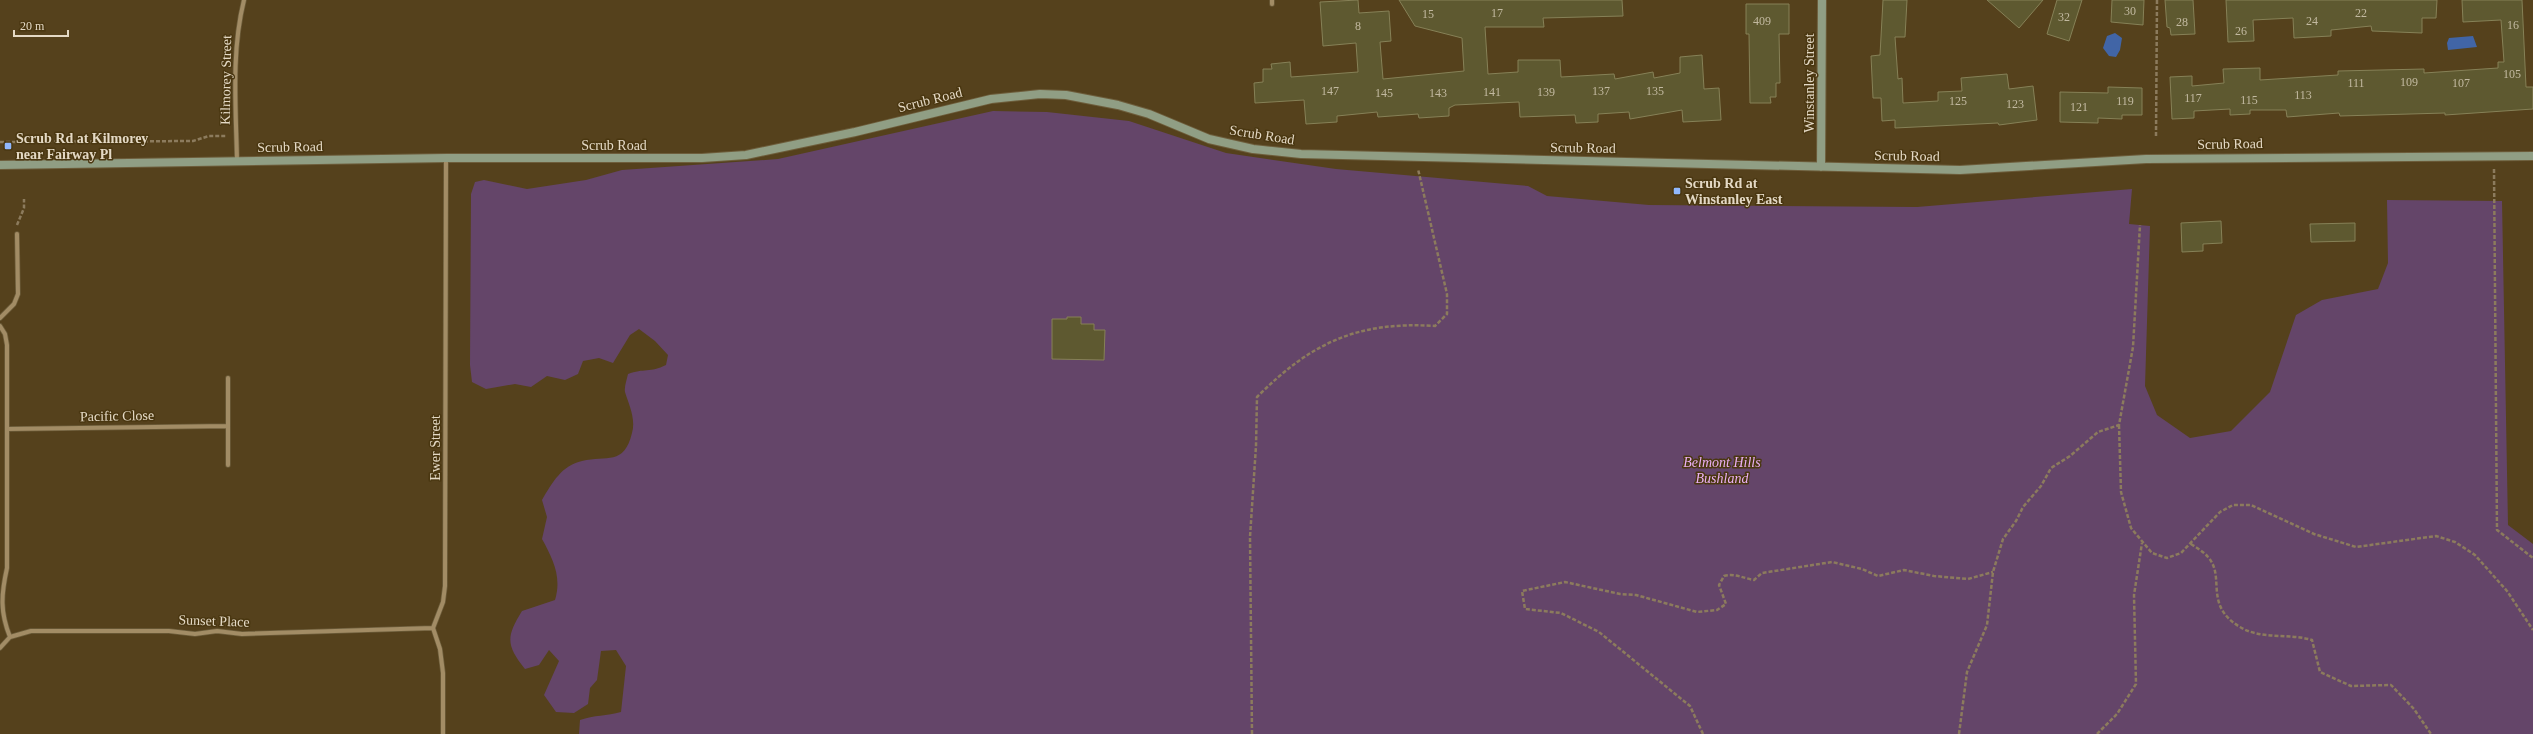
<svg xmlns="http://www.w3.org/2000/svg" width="2533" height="734" font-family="'Times New Roman',serif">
<rect width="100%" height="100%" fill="#55411c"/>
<path fill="#644569" d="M993 111 1047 112 1129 121 1226 153 1336 169 1528 186 1547 196 1649 205 1917 207 2132 189 2129 224 2150 226 2145 386 2157 415 2190 438 2231 431 2270 392 2296 315 2322 300 2378 289 2388 263 2387 200 2502 201 2508 525 2533 544V734H579L580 720C594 715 607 716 621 712L626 666 616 650 601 651 597 680 590 688 588 704 574 713 556 712 544 695 559 661 549 650 539 665 525 669C506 645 506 637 522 611L555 600C562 577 553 559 542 539L547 517 542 500C552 483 562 465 582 461 607 455 624 466 632 433 636 419 629 405 625 392 624 387 627 379 628 374 644 368 650 373 666 365L668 355 655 341 639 329 630 335 613 363 599 358 583 361 578 374 565 380 547 376 531 387 515 384 486 389 472 382 470 365 471 194 475 182 484 180 527 189 586 180 622 170 778 159Z"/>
<path fill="#4165a6" d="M2115 33 2122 38 2120 50 2116 57 2109 56 2103 48 2107 36Z
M2473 36 2477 47 2448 50 2447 43 2449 38Z"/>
<path fill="#5e5930" stroke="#868157" d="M1358 0 1359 13 1389 11 1391 41 1380 42 1383 79 1464 71 1462 38 1415 26 1399 0H1622L1623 16 1543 18 1544 27H1485L1488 74 1518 72V60H1560L1561 77 1614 74 1615 79 1653 72 1654 78 1680 73V57L1702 55 1704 89 1719 88 1721 120 1683 122 1682 110 1630 119 1629 112 1598 114V122L1576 123 1575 115 1520 117 1519 102 1455 105 1449 108V116L1419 118 1418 114 1378 117 1377 112 1337 116V122L1306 124 1304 100 1255 103 1254 83 1263 82V69H1272L1271 64 1290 62 1291 77 1358 72 1356 43 1323 46 1320 2Z
M1883 0H1907L1905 37H1895L1898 79 1902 78 1903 103 1938 101V92L1962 91 1961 78 2007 74 2009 89 2033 86 2037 120 1999 125 1998 123 1895 128V120L1882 121 1881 98H1873L1871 56 1880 55Z
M1987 0H2043L2019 28Z
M2057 0H2082L2069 41 2047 34Z
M2112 0H2144L2143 25 2111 22Z
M2165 0H2193L2195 34 2171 35 2170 28 2167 27Z
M2226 0H2437L2436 18H2422V33L2372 31 2371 26 2331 30V36L2294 38 2293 18 2253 20 2254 41 2228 42Z
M2462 0H2522L2526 87H2533V109L2445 115V113L2340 116 2339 113 2287 117 2286 110H2250V114L2230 115V109L2194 111V118L2172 119 2170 77 2192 76V86L2224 83 2223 69 2260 68V80L2338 75V71L2424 69V73L2498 68V62H2504L2501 20 2463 22Z
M1746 4H1789V34H1779L1780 83H1776V97H1770L1771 103H1750L1749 34H1746Z
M2108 87 2142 88V115H2122V119L2098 118V123L2060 122V92L2108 93Z
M2221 221 2222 243 2203 244V251L2182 252 2181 223Z
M2355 223V241L2311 242 2310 224Z
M1067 317H1081V324H1094V330H1105L1104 360 1052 359V319H1067Z"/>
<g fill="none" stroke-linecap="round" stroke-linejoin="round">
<defs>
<path id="street" d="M1272 4V0
M237 161C236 108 231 52 244 0
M0 318 14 304 18 294 17 234
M0 326 5 334 7 345V568C1 595 0 612 10 637
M228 378V465
M7 429 228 426
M0 648 10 637 31 631H169L195 634 217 631 242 634 433 628
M443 734V673L440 649 433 628 443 602 445 586 446 158"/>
<path id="secondary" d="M0 165 446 158H702L746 155 855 132 991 99 1040 94 1066 95 1118 105 1149 114 1209 139 1253 149 1301 154 1960 170 2146 159 2533 156
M1821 167 1822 0"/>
</defs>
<use href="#street" stroke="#6d5d3b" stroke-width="5.5"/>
<use href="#secondary" stroke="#6d5d3b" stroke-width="10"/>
<path stroke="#8c7b5d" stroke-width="2.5" stroke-dasharray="4 2" stroke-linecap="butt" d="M2156 136 2157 0
M0 142 193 141 209 136H226
M2494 169 2497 530 2533 558
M17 225 24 208V199
M2119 425 2121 492 2131 528 2152 553 2167 558 2181 553 2220 512 2233 505H2251L2314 534 2356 547 2436 536 2455 542 2475 555 2507 591 2533 630
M2191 544C2197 548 2204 552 2208 557 2226 577 2203 605 2240 627 2261 640 2289 633 2312 640L2320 672 2351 686 2391 685 2414 709 2431 734
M1252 734 1250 537 1256 446 1257 397C1311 343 1357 321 1435 326L1447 314V294L1418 169
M1703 734 1690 706 1599 632 1561 613 1525 609 1522 591 1565 582 1620 594 1636 595 1697 612 1717 610 1726 604 1719 585 1724 576C1734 573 1743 578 1754 580L1762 573 1832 562 1862 569 1878 576 1904 570 1934 576 1968 579 1993 572
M1959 734 1967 672 1987 625 1993 572 2003 539 2016 521 2023 507 2041 486 2051 468 2070 456 2098 432 2119 425 2133 347 2140 225
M2097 734 2117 714 2136 684 2134 595 2142 543"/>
<use href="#street" stroke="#a28c65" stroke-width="4"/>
<use href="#secondary" stroke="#909e84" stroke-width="8"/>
</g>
<g fill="#91b8fd" stroke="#4a3711" stroke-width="1.5">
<rect x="4" y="142" width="8" height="8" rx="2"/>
<rect x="1673" y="187" width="8" height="8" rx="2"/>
</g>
<g text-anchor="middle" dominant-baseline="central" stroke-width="3" stroke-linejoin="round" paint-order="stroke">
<g font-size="12" fill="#c2b9a0">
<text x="2130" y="11">30</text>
<text x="1497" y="13">17</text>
<text x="2361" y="13">22</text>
<text x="1428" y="14">15</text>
<text x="2064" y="17">32</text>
<text x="1762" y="21">409</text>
<text x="2312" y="21">24</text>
<text x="2182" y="22">28</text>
<text x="2513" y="25">16</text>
<text x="1358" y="26">8</text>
<text x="2241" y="31">26</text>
<text x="2512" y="74">105</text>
<text x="2409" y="82">109</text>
<text x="2356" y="83">111</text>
<text x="2461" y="83">107</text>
<text x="1330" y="91">147</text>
<text x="1601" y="91">137</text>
<text x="1655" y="91">135</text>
<text x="1492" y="92">141</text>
<text x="1546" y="92">139</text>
<text x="1384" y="93">145</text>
<text x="1438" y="93">143</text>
<text x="2303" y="95">113</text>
<text x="2193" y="98">117</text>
<text x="2249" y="100">115</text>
<text x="1958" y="101">125</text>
<text x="2125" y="101">119</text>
<text x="2015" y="104">123</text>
<text x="2079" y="107">121</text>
</g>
<g font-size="14" fill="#e4d9c5" stroke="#4a3711">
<text transform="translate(226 80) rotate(-89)">Kilmorey Street</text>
<text transform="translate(1809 83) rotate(-90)">Winstanley Street</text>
<text transform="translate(930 100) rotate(-14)">Scrub Road</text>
<text transform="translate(1262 135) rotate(9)">Scrub Road</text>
<text transform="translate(2230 144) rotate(-1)">Scrub Road</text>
<text x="614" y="145">Scrub Road</text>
<text transform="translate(290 147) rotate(-1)">Scrub Road</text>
<text transform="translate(1583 148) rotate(1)">Scrub Road</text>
<text transform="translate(1907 156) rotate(1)">Scrub Road</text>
<text transform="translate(117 416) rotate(-1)">Pacific Close</text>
<text transform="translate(435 448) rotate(-90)">Ewer Street</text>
<text transform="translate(214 621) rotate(2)">Sunset Place</text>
</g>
<g font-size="14" font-weight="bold" fill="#e4d9c5" stroke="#4a3711" text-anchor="start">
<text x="16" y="138">Scrub Rd at Kilmorey<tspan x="16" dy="16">near Fairway Pl</tspan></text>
<text x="1685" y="183">Scrub Rd at<tspan x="1685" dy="16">Winstanley East</tspan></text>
</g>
<g font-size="14" font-style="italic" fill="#ebb0f5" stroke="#4a3711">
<text x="1722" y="462">Belmont Hills<tspan x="1722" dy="16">Bushland</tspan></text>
</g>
</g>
<path d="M14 30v6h54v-6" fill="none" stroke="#e4d9c5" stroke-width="2"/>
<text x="20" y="30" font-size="12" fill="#e4d9c5" stroke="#4a3711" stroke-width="3" paint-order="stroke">20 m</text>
</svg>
